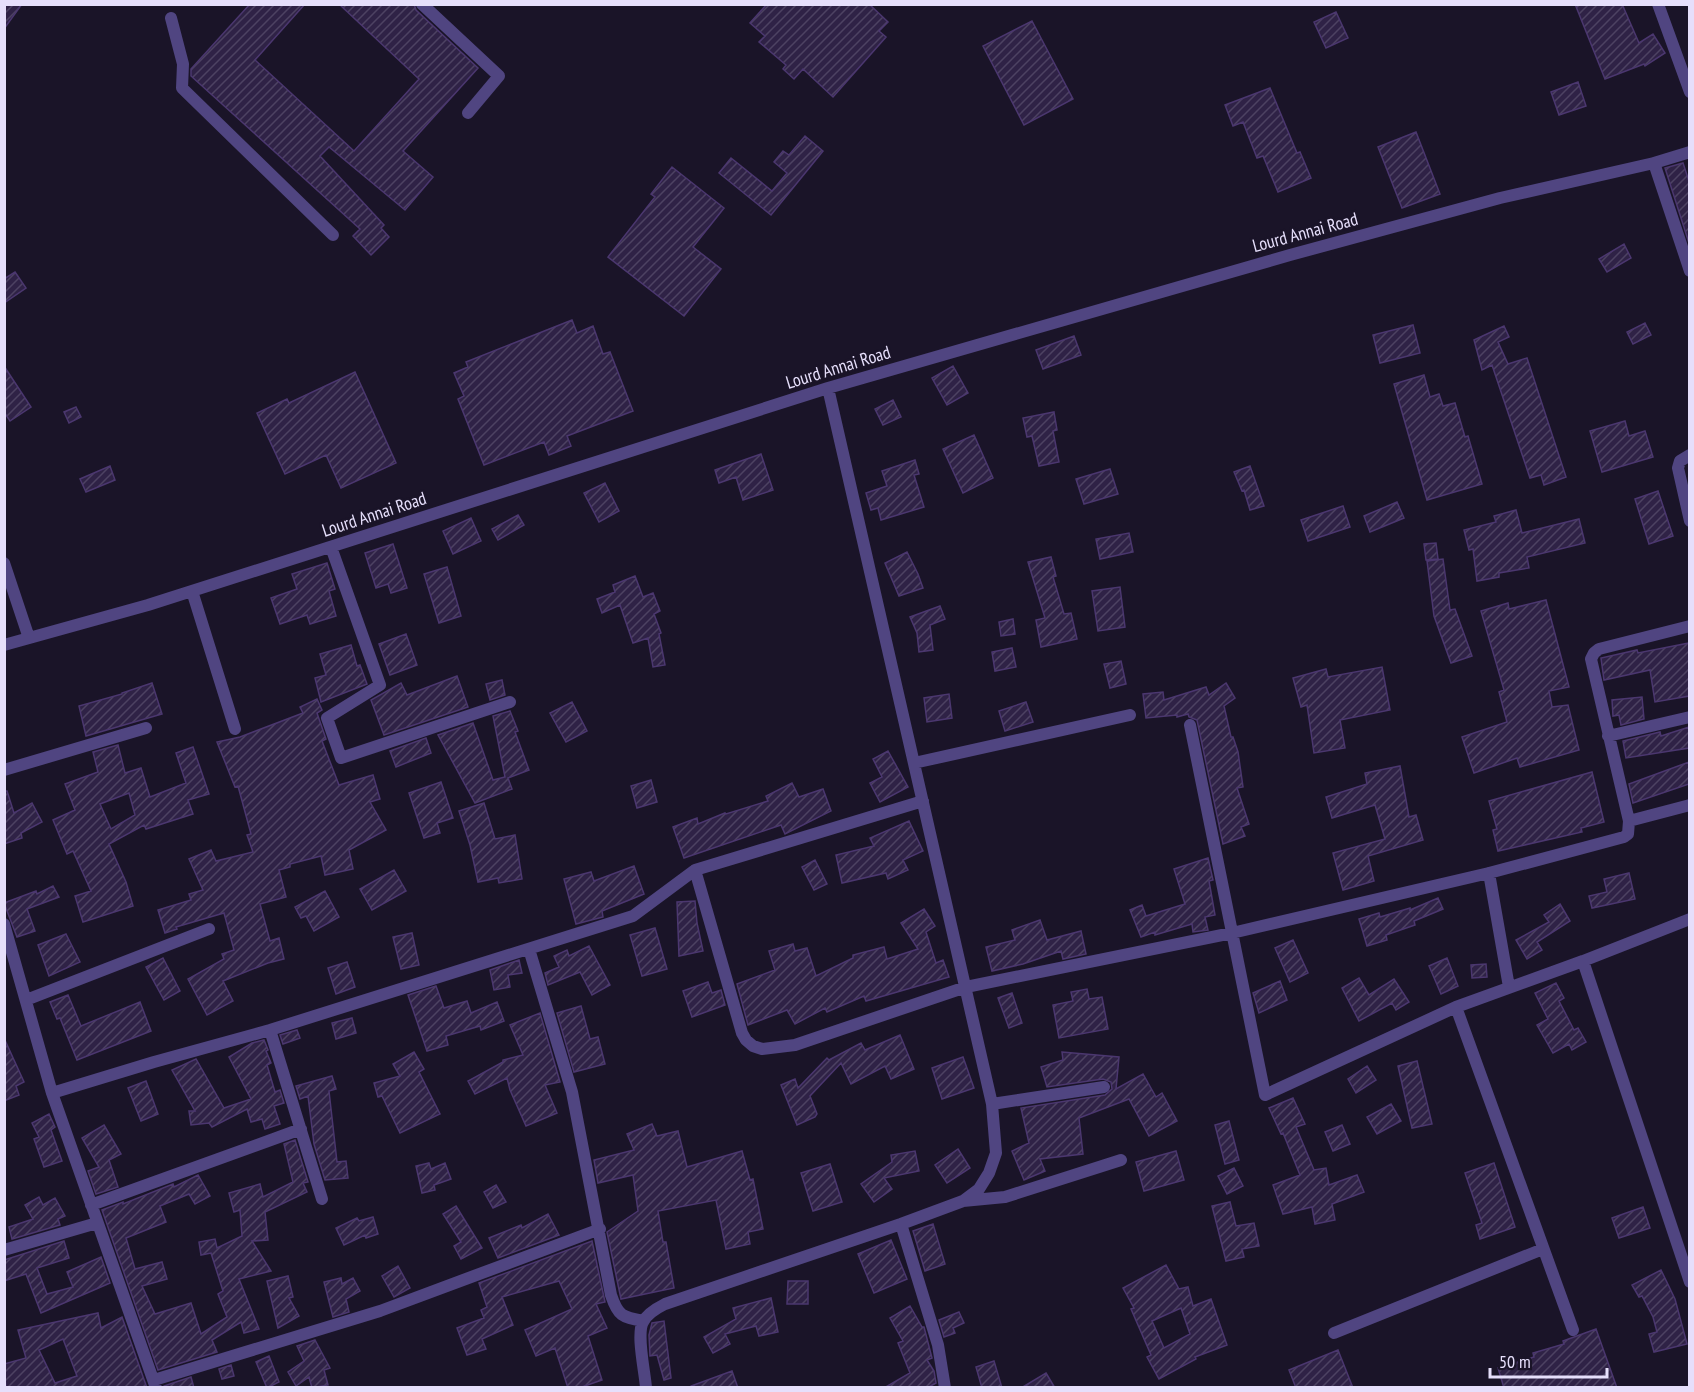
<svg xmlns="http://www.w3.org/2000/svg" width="1694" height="1392" font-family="'PT Sans Narrow',sans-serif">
<defs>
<pattern id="building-hatch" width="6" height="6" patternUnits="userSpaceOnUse" patternTransform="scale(1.5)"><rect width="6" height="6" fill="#2f2246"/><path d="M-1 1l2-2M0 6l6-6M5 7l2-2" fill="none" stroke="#4d4262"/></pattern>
</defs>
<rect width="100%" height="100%" fill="#1a1428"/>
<path fill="url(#building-hatch)" stroke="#4b376f" stroke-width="1.5" fill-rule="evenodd" d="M4 4H22L4 29Z
M250 4H305L255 60 354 151 419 79 339 4H414L416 10 478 68 403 151 433 177 405 210 329 147 320 156 384 225 381 228 389 237 371 255 353 236 360 229 191 76V69Z
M767 4H869L888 22 879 31 886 37 833 97 803 69 794 79 783 69 786 65 759 42 765 36 750 23Z
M1575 4H1622L1639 43 1653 34 1665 53 1645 66 1644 64 1605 79Z
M1336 12 1348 38 1326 48 1314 22Z
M1032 21 1073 99 1024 125 983 46Z
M1578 82 1586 106 1559 115 1551 92Z
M1270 88 1297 153 1300 152 1311 178 1278 192 1263 156 1257 158 1243 122 1233 126 1225 105Z
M1416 132 1440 194 1402 208 1378 147Z
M805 136 823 151 771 215 719 173 731 158 772 191 787 173 774 162 783 151 789 155Z
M1683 163 1689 181V243L1665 168Z
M672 167 724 208 693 247 721 269 684 316 608 257 655 197 651 194Z
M1624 244 1631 258 1607 272 1599 259Z
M15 272 26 288 4 303V279Z
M572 320 577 333 593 326 603 354 610 352 633 411 567 436 571 446 549 455 544 442 484 465 458 399 464 396 454 373 468 367 466 362Z
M1645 323 1651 335 1633 344 1627 332Z
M1413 325 1420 353 1380 363 1373 335Z
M1504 326 1509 337 1498 342 1508 364 1527 358 1566 477 1544 485 1541 475 1530 478 1492 365 1482 370 1474 340Z
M1074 336 1081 355 1043 369 1036 350Z
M4 366 31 407 10 421 4 412Z
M953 366 968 393 947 405 932 378Z
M355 372 396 463 341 488 326 455 285 474 257 413 287 399 289 403Z
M1424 375 1430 397 1439 394 1443 406 1455 403 1465 437 1468 436 1482 484 1427 500 1394 384Z
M893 400 901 417 883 425 875 409Z
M76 407 81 417 69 423 64 412Z
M1054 412 1057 430 1053 431 1059 462 1039 466 1032 436 1027 437 1023 418Z
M1625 421 1629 436 1645 431 1653 457 1602 472 1590 431Z
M974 435 993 478 963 493 943 449Z
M761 454 773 490 743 500 736 477 719 483 715 470Z
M915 460 919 474 914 475 924 507 881 520 878 508 871 510 866 493 887 486 882 471Z
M110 466 115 480 86 492 80 479Z
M1250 466 1264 506 1250 510 1244 490 1242 491 1234 472Z
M1110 469 1118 494 1084 504 1076 479Z
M605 483 619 511 599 522 584 493Z
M1658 491 1673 536 1649 544 1635 499Z
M1397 502 1404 518 1370 532 1364 516Z
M1343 506 1350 527 1308 541 1301 520Z
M1516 510 1522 533 1579 519 1585 543 1527 557 1529 568 1499 573V577L1477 581 1473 549 1469 550 1464 530 1496 522 1494 516Z
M518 515 524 525 498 540 492 529Z
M471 518 481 541 453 554 443 531Z
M1129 533 1133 552 1100 559 1096 539Z
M1436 543 1438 559 1426 560 1424 544Z
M393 544 407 588 391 593 388 584 376 588 365 553Z
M907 552 918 574 923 588 899 596 885 563Z
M1051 557 1056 576 1053 577 1064 614 1071 613 1077 639 1041 647 1036 620 1045 618 1028 562Z
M1443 559 1450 610 1455 609 1472 656 1451 663 1434 616 1427 561Z
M327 563 335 589 329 591 336 616 310 624 307 615 280 624 271 598 297 589 292 574Z
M447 567 461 616 439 623 424 574Z
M635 576 643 597 653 593 660 611 654 614 661 633 659 634 665 665 653 667 648 638 633 643 620 605 602 613 597 599 615 592 613 585Z
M1120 587 1125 627 1098 631 1092 591Z
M1546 600 1569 687 1549 691 1552 707 1568 705 1579 750 1520 767 1517 758 1474 773 1462 737 1507 722 1499 692 1504 690 1481 611 1508 603 1509 609Z
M940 606 945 619 930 625 933 650 919 652 917 633 910 617Z
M1013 619 1015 634 1001 636 999 622Z
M406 634 417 665 390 675 379 644Z
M1689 643V696L1655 702 1650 670 1604 680 1601 658 1637 650 1638 653Z
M351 645 357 666 360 665 367 684 321 702 315 678 326 675 320 654Z
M1012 648 1016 667 995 671 992 652Z
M1121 661 1126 684 1110 688 1104 664Z
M1382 667 1390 710 1340 720 1345 748 1314 753 1307 705 1301 707 1293 678 1326 669 1328 677Z
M457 676 468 707 384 735 371 700 401 683 407 695Z
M502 680 505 695 490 700 486 684Z
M152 683 162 714 86 736 79 706 122 694V693Z
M1226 683 1235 698 1224 706 1231 737H1233L1238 752 1243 787 1237 788 1249 824 1241 827 1245 836 1223 844 1197 720 1189 717 1188 714 1177 717V715L1146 718 1143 694 1163 692 1164 700 1206 687 1209 695Z
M949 694 952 718 927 722 924 698Z
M1642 697 1644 719 1621 725 1619 715 1613 716 1612 700Z
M317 699 322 710 317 713 326 739 322 741 339 785 373 775 380 799 370 802 386 830 349 850 353 869 325 875 321 856 290 864V867L279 870 286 897 260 904 270 941 279 938 284 959 268 963 223 981 233 1001 207 1015 188 979 224 959 222 954 234 950 224 913 176 927 177 929 165 933 158 910 191 900 189 894 203 890 189 859 211 850 216 861 253 852 247 835 251 834 238 786 235 787 217 742 240 737 303 713 300 707Z
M572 702 587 731 566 742 550 713Z
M1026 702 1033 722 1005 731 999 711Z
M510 711 518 731 515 732 529 770 508 778 512 789 475 803 438 735 473 723 493 780 505 777 493 716Z
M1689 727V748L1626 758 1623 741 1660 732 1661 736Z
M426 738 431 753 396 767 390 751Z
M118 745 125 773 141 768 150 797 186 783 176 753 193 747 209 794 188 800 193 814 146 829 144 825 109 844 126 882 133 906 83 922 75 896 91 891 73 851 67 854 53 820 75 810 65 784 98 772 93 752ZM129 793 135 815 111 829 100 804Z
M888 751 908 787 880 802 870 783 882 777 873 759Z
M1689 762V784L1633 803 1629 784Z
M1400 766 1409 817 1416 815 1423 840 1368 856 1374 881 1343 890 1333 853 1385 839 1375 805 1332 818 1326 797 1367 784 1365 773Z
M1592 772 1604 822 1581 828 1582 832 1498 851 1493 830 1497 829 1489 801Z
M651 780 657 802 637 808 631 786Z
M441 782 453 818 437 823 440 833 424 838 409 793Z
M792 783 799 797 823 789 831 811 785 834 781 825 684 858 673 827 697 818 698 824 725 813 726 814 768 801 766 796Z
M4 791H7L14 813 32 803 42 822 21 833 22 838 4 844Z
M484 803 495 839 515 835 522 879 499 883 498 878 478 882 470 845 459 811Z
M909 821 923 851 903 860 908 870 888 879 886 873 842 883 836 855 874 846 870 838Z
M1208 858 1213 880 1209 881 1215 915 1205 917 1208 930 1193 932 1192 924 1155 935V932L1141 937 1130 910 1142 905 1146 916 1185 904 1174 869Z
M815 860 827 884 814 890 802 867Z
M634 866 644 894 602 911 603 917 576 924 564 879 591 872 594 881Z
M394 870 406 891 372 910 360 889Z
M1629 873 1635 899 1592 908 1589 896 1607 892 1604 879Z
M53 886 59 897 27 909 35 931 17 937 4 903 36 891 37 894Z
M325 891 339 917 314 931 306 916 301 918 295 907Z
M1438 898 1443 909 1414 921 1415 925 1386 935 1387 940 1367 946 1359 919 1379 913 1380 917 1410 908V910Z
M695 901 697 923 703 951 679 956 677 902Z
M1560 904 1570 921 1537 942 1542 950 1527 959 1516 940 1549 922 1544 915Z
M924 909 935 926 926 932 936 963 943 960 949 977 866 1001 864 996 827 1012 825 1008 795 1024 787 1010 748 1025 737 984 775 970 769 951 793 944 795 951 807 948 816 976 853 958V955L884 947 887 959 918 949 901 923Z
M1040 920 1047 940 1081 931 1086 954 1063 959 1061 951 1023 964 992 971 986 947 1015 940 1012 930Z
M655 928 667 969 642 976 630 935Z
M412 933 419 965 401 969 393 937Z
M66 934 80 962 49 976 38 945Z
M1293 940 1308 973 1290 982 1275 948Z
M589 946 610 985 592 995 580 972 548 985 545 973 559 967 554 956 567 950 569 956Z
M163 958 180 991 164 1000 146 967Z
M1447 958 1458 986 1441 994 1429 966Z
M519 960 522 973 508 975 510 987 494 990 490 970Z
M347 962 355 987 336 994 328 968Z
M1486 964 1487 977 1472 978 1471 965Z
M1359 978 1369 995 1394 979 1409 1002 1396 1010 1392 1003 1359 1021 1342 988Z
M1280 981 1287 1000 1259 1013 1253 993Z
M708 982 712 993 721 990 725 1005 692 1017 683 991Z
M1556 983 1564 998 1559 1001 1574 1030 1578 1028 1586 1042 1572 1050 1569 1044 1553 1053 1537 1025 1548 1019 1535 993Z
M436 986 444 1008 467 1001 471 1013 497 1002 504 1021 481 1030 480 1026 446 1036 448 1045 427 1051 408 995Z
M1087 989 1089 999 1102 997 1108 1029 1059 1038 1053 1005 1073 1001 1071 992Z
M1012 993 1022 1023 1009 1028 998 998Z
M68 995 81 1026 140 1002 151 1031 77 1060 60 1018 57 1019 50 1002Z
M581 1006 590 1039 598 1037 605 1064 574 1072 557 1013Z
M540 1013 560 1082 545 1085 557 1113 526 1126 510 1090 507 1078 475 1094 468 1081 503 1062V1060L523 1055 510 1025Z
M352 1018 356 1033 336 1039 332 1023Z
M297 1030 300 1038 283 1044 280 1035Z
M900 1035 914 1069 891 1079 885 1066 851 1084 841 1063 810 1096 817 1114 815 1117 797 1125 781 1085 795 1079 798 1088 827 1058 829 1060 861 1043 865 1050Z
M4 1038 24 1082 16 1086 19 1095 4 1101Z
M264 1040 268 1050 266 1051 271 1063 267 1065 275 1092 280 1090 284 1103 274 1106 280 1124 265 1129 262 1119 251 1122 247 1109 212 1127 209 1123 191 1125 189 1111H195L172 1070 196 1059 224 1108 251 1099 229 1057 252 1043Z
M414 1052 424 1069 419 1072 440 1114 400 1133 382 1096 378 1097 374 1083 400 1076 393 1064Z
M1062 1052 1119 1057 1116 1089 1143 1074 1156 1097 1162 1093 1177 1121 1149 1136 1129 1099 1079 1118 1083 1154 1040 1159 1045 1171 1024 1180 1012 1151 1029 1143 1021 1108 1105 1095 1112 1089 1111 1082 1103 1079 1047 1087 1041 1067 1063 1060Z
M963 1057 974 1088 942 1099 932 1068Z
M1417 1061 1432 1124 1412 1128 1398 1066Z
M1367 1066 1376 1080 1356 1093 1348 1079Z
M332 1076 336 1089 329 1091 337 1162 346 1161 348 1178 325 1180 314 1144 308 1096 300 1099 296 1086Z
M146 1081 158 1114 141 1121 128 1088Z
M1293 1098 1305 1124 1296 1127 1314 1170 1326 1168 1329 1185 1357 1175 1364 1192 1332 1204 1335 1220 1315 1224 1312 1207 1283 1214 1273 1185 1300 1175 1283 1133 1281 1134 1269 1108Z
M1391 1104 1401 1121 1377 1134 1367 1117Z
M49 1114 55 1127 51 1130 62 1161 44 1167 34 1139 39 1137 32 1123Z
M1229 1121 1239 1160 1225 1164 1215 1125Z
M652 1124 657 1136 678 1131 687 1167 742 1151 750 1180 753 1179 763 1229 748 1232 750 1244 726 1249 716 1200 658 1211 663 1242H666L674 1288 621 1299 607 1232 638 1211 633 1175 598 1183 594 1160 634 1150 627 1134Z
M104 1125 121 1154 109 1160 118 1187 96 1194 88 1171 99 1167 82 1138Z
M1342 1125 1350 1144 1333 1151 1325 1132Z
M295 1140 308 1182 303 1183 307 1192 265 1212 268 1240 252 1241 271 1271 239 1279 259 1329 244 1333 241 1322 212 1340 217 1352 158 1370 102 1210 123 1202V1204L173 1184 174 1187 198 1175 210 1196 195 1204 189 1194 160 1206 166 1222 126 1238 135 1269 162 1262 167 1279 142 1286 155 1314 191 1303 201 1334 227 1317 218 1294 223 1291 211 1253 201 1255 199 1242 215 1239 217 1248 242 1236 240 1210 234 1212 229 1193 260 1184 263 1197 293 1182 284 1144Z
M958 1149 970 1168 947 1183 935 1165Z
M915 1151 919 1171 884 1178 892 1189 874 1202 861 1184 892 1162 891 1155Z
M1176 1151 1184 1180 1144 1191 1136 1162Z
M429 1163 431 1169 445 1163 451 1179 434 1185 435 1190 422 1193 416 1166Z
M1494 1163 1515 1227 1480 1239 1476 1225 1482 1223 1465 1173Z
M830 1164 842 1202 813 1211 801 1173Z
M1234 1168 1243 1186 1227 1194 1218 1176Z
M496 1185 506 1202 493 1208 484 1192Z
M39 1197 43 1205 55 1198 65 1216 58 1219 60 1225 12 1239 9 1227 33 1219 25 1205Z
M1230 1202 1236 1226 1254 1223 1259 1246 1242 1249 1244 1257 1226 1261 1212 1206Z
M456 1206 482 1248 461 1259 454 1246 461 1242 443 1214Z
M1643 1207 1650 1228 1619 1238 1612 1218Z
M548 1214 559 1235 498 1258 489 1238 521 1225 522 1228Z
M373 1217 378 1234 366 1238 365 1235 344 1245 336 1228 357 1218 359 1221Z
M933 1224 945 1264 925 1271 913 1231Z
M891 1240 907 1279 874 1293 858 1254Z
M64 1241 69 1258 37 1268 47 1294 73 1287 67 1272 101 1257 110 1283 41 1313 26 1274 4 1281V1260Z
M592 1241 605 1302 596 1304 607 1328 588 1336 602 1380 579 1388H568L555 1348 536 1356 525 1330 572 1309 559 1281 502 1297 513 1325 482 1339 486 1349 467 1355 457 1328 484 1318 481 1310 487 1307 479 1283Z
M1166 1265 1179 1289 1188 1287 1193 1306 1211 1299 1227 1345 1195 1357 1196 1359 1159 1379 1147 1357 1151 1355 1131 1309 1134 1308 1123 1288ZM1181 1308 1190 1334 1164 1348 1152 1321Z
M398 1266 410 1288 394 1297 382 1276Z
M1661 1270 1675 1299 1687 1344 1654 1352 1649 1334 1657 1332 1653 1317 1642 1296 1639 1297 1632 1285Z
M288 1276 293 1297 289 1298 299 1316 278 1328 267 1281Z
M341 1278 342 1284 353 1278 360 1291 346 1299 349 1312 333 1317 324 1282Z
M788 1281H808V1304H787Z
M771 1298 778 1332 759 1336 756 1326 725 1334 730 1344 713 1353 704 1337 736 1319 733 1308Z
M910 1306 922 1327H924L932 1358 927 1360 934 1371 936 1383 927 1388H884L910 1373 898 1343 903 1341 890 1318Z
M959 1312 964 1323 953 1328 955 1333 944 1337 939 1320Z
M98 1313 101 1328 122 1317 147 1388H6L4 1364 26 1358 18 1330ZM63 1339 77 1376 55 1383 39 1350Z
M664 1321 671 1378 664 1380 657 1355 650 1356 649 1335 652 1323Z
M1596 1329 1617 1388H1504L1498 1368 1534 1357 1533 1353 1564 1344 1563 1341Z
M315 1340 330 1368 324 1370 328 1385 312 1388 309 1377 296 1386 288 1372 304 1361 297 1346Z
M1338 1350 1353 1388H1296L1289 1370Z
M269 1356 279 1382 267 1388 256 1362Z
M994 1361 1002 1388H982L976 1367Z
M231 1365 234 1376 222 1379 219 1369Z
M732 1371 738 1388H691V1386Z
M1046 1373 1055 1388H1021Z
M191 1377 194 1388H164V1386Z"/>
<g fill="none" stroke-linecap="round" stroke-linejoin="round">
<path stroke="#504581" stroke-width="12" d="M422 4 499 76 468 113
M1658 4 1690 92
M171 18 183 64 182 88 333 235
M1654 163 1690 271
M1690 455 1680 461 1678 468 1690 521
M331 547 380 685 327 718 341 758 510 702
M4 563 29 638
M192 591 235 729
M4 645 148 605 828 388 1290 255 1500 198 1654 163 1690 152
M1190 725 1265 1095 1456 1007 1583 961 1690 919
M1608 736 1690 717
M914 763 1130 715
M4 770 146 728
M1629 821 1690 805
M695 870 742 1033 746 1040 753 1046 762 1049 795 1045 966 987 1232 933 1489 873 1624 837 1628 834 1629 821 1591 659 1594 653 1599 649 1690 626
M1489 873 1509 987
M4 924 52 1093 156 1388
M529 949 572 1092 611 1295C618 1316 622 1317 643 1321
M1583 961 1690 1282
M26 1000 209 929
M1456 1007 1573 1330
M270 1030 322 1199
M52 1093 154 1062 270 1030 633 916 695 870 923 801
M992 1104 1104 1087
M963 1201 1005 1197 1121 1160
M91 1205 301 1129
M901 1224 938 1345 945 1388
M4 1250 97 1223
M1334 1333 1543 1249
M154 1380 380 1311 600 1229
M646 1388C645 1372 636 1334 643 1322 647 1314 657 1308 665 1304L901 1224 963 1201 979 1189 989 1173 996 1153 992 1104 828 388"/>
</g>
<g text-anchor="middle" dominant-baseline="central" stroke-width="5" stroke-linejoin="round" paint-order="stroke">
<g font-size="18" fill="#e6dffb" stroke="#1a1428">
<text transform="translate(1305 232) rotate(-15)">Lourd Annai Road</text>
<text transform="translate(838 367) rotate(-17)">Lourd Annai Road</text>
<text transform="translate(374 514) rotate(-18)">Lourd Annai Road</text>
</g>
</g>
<rect width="1694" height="1392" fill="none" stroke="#e6dffb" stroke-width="12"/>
<path d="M1490 1368v9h117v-9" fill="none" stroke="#e6dffb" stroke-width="3"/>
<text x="1499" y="1368" font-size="18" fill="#e6dffb" stroke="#1a1428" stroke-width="4.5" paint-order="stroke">50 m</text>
</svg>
